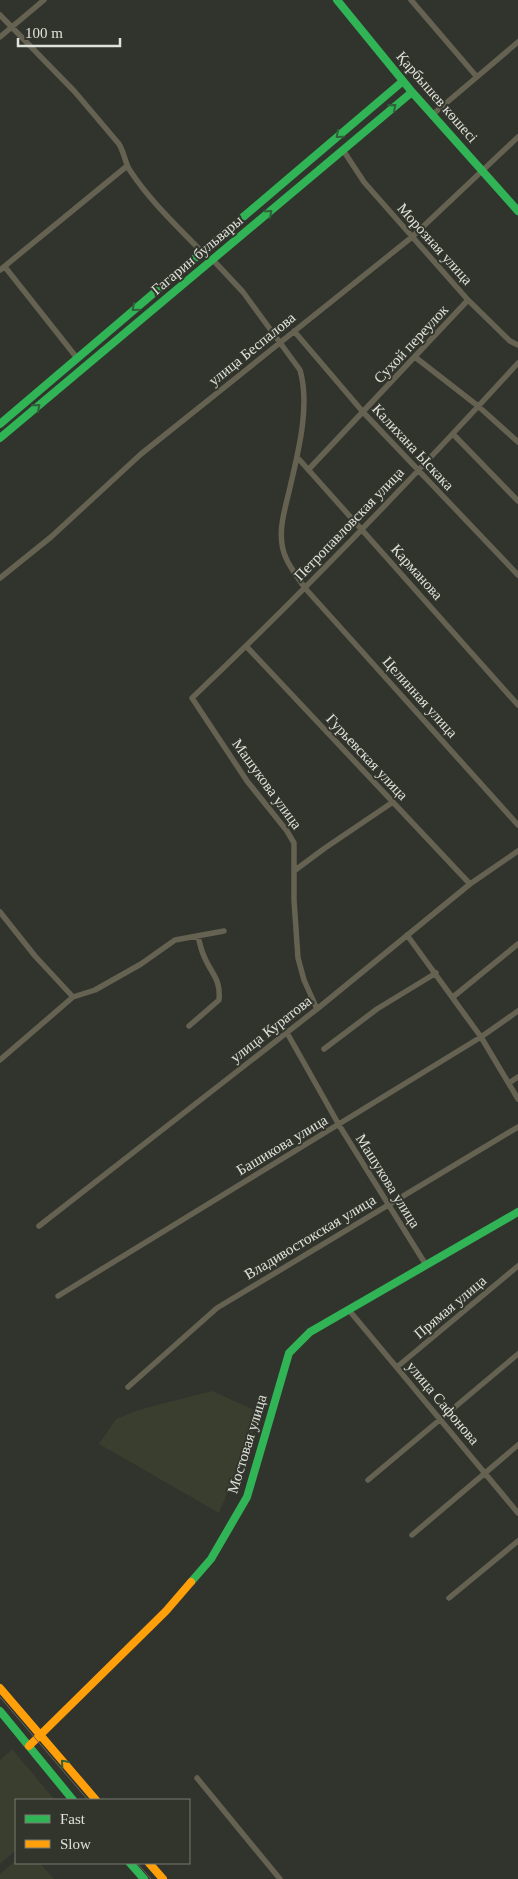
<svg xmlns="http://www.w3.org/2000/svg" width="518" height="1879" font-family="'Times New Roman',serif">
<rect width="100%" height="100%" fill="#31332d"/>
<path fill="#393e2f" d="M212 1391 261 1413 219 1513 99 1444 116 1419 138 1410Z
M12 1749 55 1800H16V1850L0 1864V1760Z
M16 1860V1863H40L54 1879H0V1874Z"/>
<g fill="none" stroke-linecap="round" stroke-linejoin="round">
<path stroke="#656252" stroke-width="5.5" d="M411 0 477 77
M0 15 75 92 119 144C124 152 125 162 129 169 149 200 176 225 202 252
M0 37 44 0
M432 115 518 42
M343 150 364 182 468 300 510 341 518 345
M213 260 243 292 300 370C310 404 299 449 291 483 286 507 275 534 286 558 290 568 298 577 304 587L518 825
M5 267 77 358
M0 270 127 166
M294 331 363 412 518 575
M415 357 478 406 518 442
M453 434 518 501
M297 457 518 705
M309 469 468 300
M0 578 51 537 141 454 412 237 518 137
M246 646 470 884
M294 871 325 848 393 802
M0 912 35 956 73 997
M407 935 481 1037 518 1099
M453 997 518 944
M317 1009 304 980 298 958 294 900V843L287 831 247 781 192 698C305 591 413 478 518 363
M189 1026 219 1000C221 978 211 974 204 956 201 950 200 943 198 937
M286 1031 339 1125 426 1265
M324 1049 377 1009 436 973
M0 1060 73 997 95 990 141 964 175 940 224 931
M509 1083 518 1077
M39 1226 317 1009 470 884 518 851
M58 1296 481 1037 518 1011
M348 1309 518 1513
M397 1367 518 1266
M128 1387 217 1308 518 1127
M368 1480 518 1354
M412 1535 518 1445
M449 1598 518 1541
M197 1778 280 1879"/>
<path stroke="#30b455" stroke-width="8" d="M337 0 412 92 518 211
M0 424 403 81
M0 438 412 92
M191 1582 211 1559 247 1497 289 1353 310 1332 518 1212
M0 1711 73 1800
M130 1863 144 1879"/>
<path stroke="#ff9f0a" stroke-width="8" d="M0 1688 96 1800
M29 1746 166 1611 191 1582
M149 1863 163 1879"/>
<path stroke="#67655a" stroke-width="1" d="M0 1697 88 1800
M137 1863 151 1879"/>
</g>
<defs><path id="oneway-chevron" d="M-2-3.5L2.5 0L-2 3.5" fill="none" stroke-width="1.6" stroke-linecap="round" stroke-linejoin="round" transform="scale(1.25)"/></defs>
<g stroke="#31613a">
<use href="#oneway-chevron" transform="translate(393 107) rotate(-40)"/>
<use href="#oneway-chevron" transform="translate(339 135) rotate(140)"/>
<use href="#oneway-chevron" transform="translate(269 213) rotate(-40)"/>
<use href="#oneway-chevron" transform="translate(135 308) rotate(140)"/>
<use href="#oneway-chevron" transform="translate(37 407) rotate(-40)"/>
<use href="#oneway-chevron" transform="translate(64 1763) rotate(-131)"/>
</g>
<g text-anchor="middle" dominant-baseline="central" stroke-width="4" stroke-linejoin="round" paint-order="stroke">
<g font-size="15" fill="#dfe1db" stroke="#32352b">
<text transform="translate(437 97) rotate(49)">Қарбышев көшесі</text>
<text transform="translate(435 244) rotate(48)">Морозная улица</text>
<text transform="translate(197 255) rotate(-40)">Гагарин бульвары</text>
<text transform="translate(411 344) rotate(-47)">Сухой переулок</text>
<text transform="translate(252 349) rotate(-39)">улица Беспалова</text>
<text transform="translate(413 447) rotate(47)">Калихана Ыскака</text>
<text transform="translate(349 524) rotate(-46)">Петропавловская улица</text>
<text transform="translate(417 572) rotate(48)">Карманова</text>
<text transform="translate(420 697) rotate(48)">Целинная улица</text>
<text transform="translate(367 757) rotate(47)">Гурьевская улица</text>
<text transform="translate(267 784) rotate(54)">Машукова улица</text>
<text transform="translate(271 1029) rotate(-38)">улица Куратова</text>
<text transform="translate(282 1145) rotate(-31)">Башикова улица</text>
<text transform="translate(388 1181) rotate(58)">Машукова улица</text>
<text transform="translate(310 1237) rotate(-31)">Владивостокская улица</text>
<text transform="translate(450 1307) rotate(-40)">Прямая улица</text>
<text transform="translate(443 1403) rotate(50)">улица Сафонова</text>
<text transform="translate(247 1444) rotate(-73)">Мостовая улица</text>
</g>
</g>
<rect x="15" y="1799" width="175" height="65" fill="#32352b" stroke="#777a71"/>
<rect x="25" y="1815" width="25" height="8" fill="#30b455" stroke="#777a71"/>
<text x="60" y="1824" font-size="15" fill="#dfe1db">Fast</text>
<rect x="25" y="1840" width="25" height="8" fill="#ff9f0a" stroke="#777a71"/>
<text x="60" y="1849" font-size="15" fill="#dfe1db">Slow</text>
<path d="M18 38v8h102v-8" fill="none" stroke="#dfe1db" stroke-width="2.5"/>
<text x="25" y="38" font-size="15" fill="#dfe1db" stroke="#32352b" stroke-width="4" paint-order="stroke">100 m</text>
</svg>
